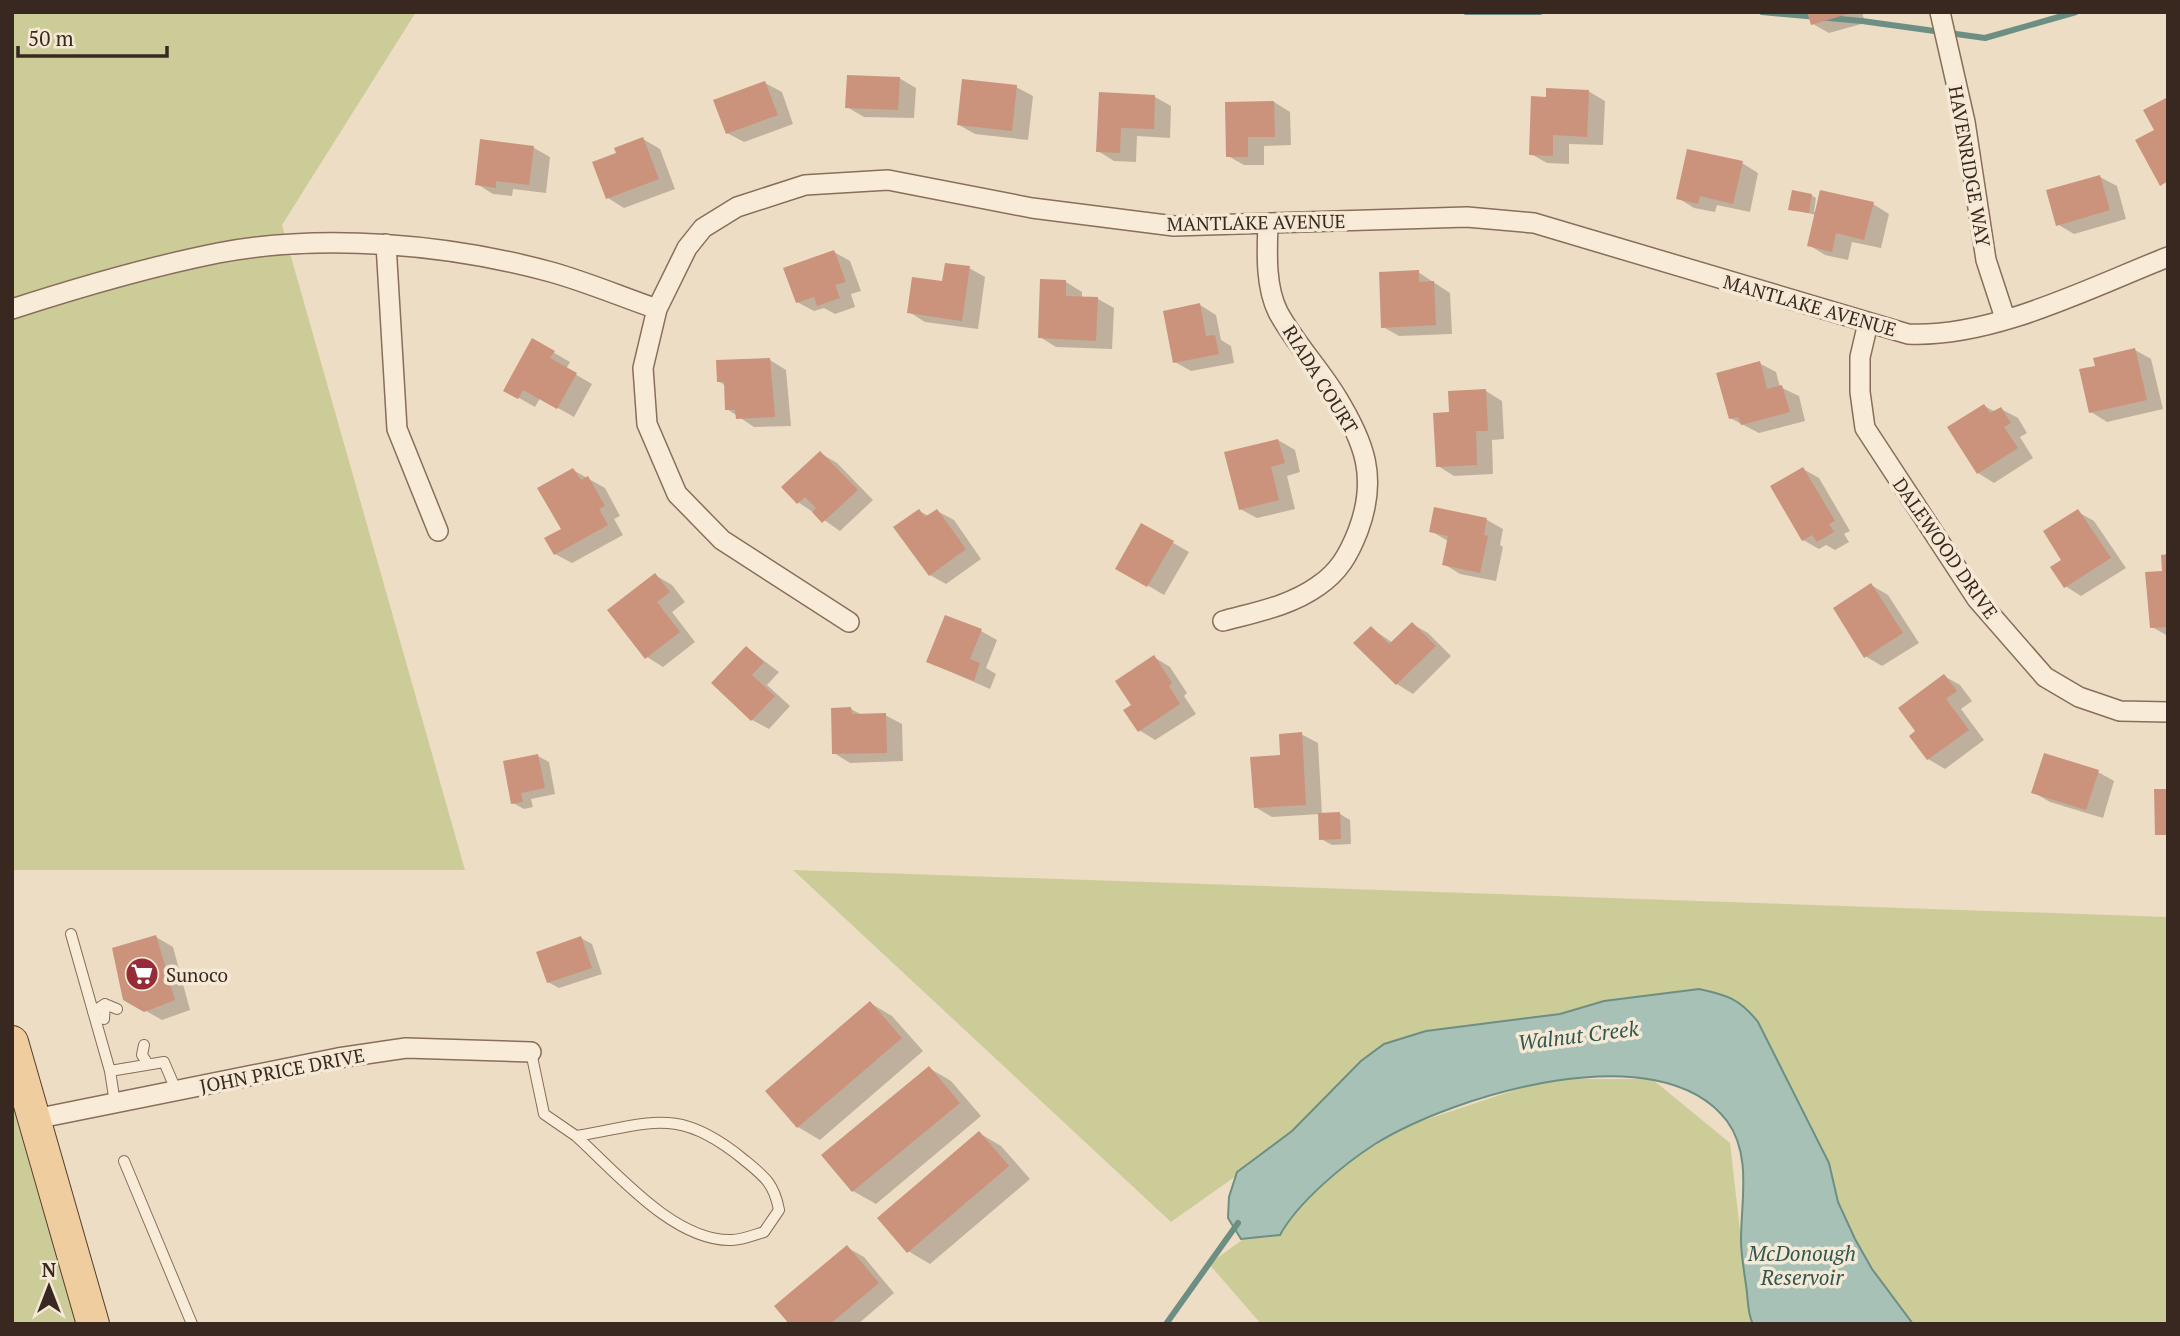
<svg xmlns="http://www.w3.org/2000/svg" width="2180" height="1336" font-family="'PT Serif',serif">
<rect width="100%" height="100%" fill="#eeddc5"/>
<path fill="#cc9" d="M12 12H416L282 225 465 870H12Z
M793 870 2168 917V1324H1911L1848 1235 1770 1079 1393 1065 1171 1222Z
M12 1054 91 1324H12Z
M1548 1079H1652L1730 1143 1745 1274 1771 1324H1261L1209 1264 1392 1131Z"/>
<path fill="#a7c1b6" stroke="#6d8f83" stroke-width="2" d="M1699 989C1727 995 1740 999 1758 1022L1829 1163 1838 1202 1855 1239 1872 1269 1913 1324H1753C1748 1315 1748 1303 1747 1293 1745 1275 1741 1257 1741 1240 1741 1201 1752 1155 1727 1121 1660 1032 1454 1095 1375 1144 1344 1164 1298 1202 1280 1235L1241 1239 1228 1218 1229 1197 1237 1172 1292 1131 1361 1061 1384 1044 1426 1031 1560 1014 1604 1001Z"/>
<path fill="#0003" d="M1809 12H1862L1865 23 1829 33 1813 24Z
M899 78 916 88 914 118 864 117 847 107Z
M765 83 782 92 793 124 744 142 727 133Z
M1016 87 1033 96 1028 140 975 134 959 125Z
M1588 91 1605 101 1603 145 1569 144V164L1547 163 1531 154 1547 99Z
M1101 94 1155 97 1171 106 1170 138 1137 136 1136 162 1114 161 1098 151Z
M1274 102 1290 112 1291 145 1264 146V165H1244L1228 156Z
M643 139 660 149 675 189 624 208 608 198Z
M534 148 550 157 546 193 513 189 512 196 493 194 477 184Z
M1742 163 1758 173 1750 212 1717 205 1715 212 1694 208 1678 198Z
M2100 177 2117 186 2126 219 2074 234 2057 224Z
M1811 195 1816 198 1814 212 1873 204 1889 214 1881 248 1852 242 1848 260 1825 255 1809 245 1816 215 1790 209Z
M834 252 850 261 861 291 851 294 855 307 835 314 824 308 814 311 797 302Z
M969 268 985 277 978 329 925 322 909 312Z
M1418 272 1450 293 1452 334 1399 336 1383 327Z
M1066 282 1082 292V298L1098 299 1114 308 1112 349 1056 347 1040 337Z
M1200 305 1216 315 1221 340 1231 346 1234 363 1191 371 1175 362Z
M532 340 570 362 566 369 592 384 574 417 540 398 535 407 505 390Z
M2135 350 2151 359 2163 409 2107 422 2091 412Z
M770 360 786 370 791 426 754 427 727 409 726 386 718 381Z
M1759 363 1776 372 1780 387 1799 396 1805 421 1759 433 1730 418Z
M1486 391 1502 401 1504 439 1492 440 1493 474 1454 476 1438 466 1451 414Z
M1984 406 1996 412 2001 409 2018 418 2027 433 2020 437 2033 458 1994 483 1978 473Z
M1278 440 1295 450 1300 472 1287 476 1295 509 1257 518 1240 509Z
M820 453 837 463 873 500 840 531 798 502Z
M1803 469 1819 478 1850 531 1844 534 1849 542 1835 550 1826 545 1819 549 1803 540Z
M573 470 605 488 620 516 614 519 623 535 572 563 555 554 563 530Z
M1435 509 1487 520 1503 529 1500 545 1503 547 1496 581 1460 574 1444 564 1448 541 1431 531Z
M919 511 929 516 937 511 954 520 981 559 946 584 930 575Z
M2078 512 2094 521 2126 568 2081 596 2065 586 2063 561Z
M1142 525 1189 552 1164 595 1118 568Z
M2168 556V636L2152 627Z
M655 575 672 585 685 602 672 612 695 642 663 667 647 657Z
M1871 585 1888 595 1919 643 1882 666 1865 656Z
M1412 624 1428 633 1451 656 1413 694 1397 684 1371 628 1393 643Z
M981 631 997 640 986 668 996 674 990 689 928 662Z
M747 648 779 672 767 685 790 706 769 729 752 720 713 683Z
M1154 657 1170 667 1187 693 1184 696 1196 714 1155 740 1139 730 1133 706Z
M1944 676 1960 685 1972 701 1961 709 1984 740 1945 769 1928 759 1911 736 1917 731Z
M851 709 862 715H885L902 724 903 761 850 763 834 753Z
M1301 734 1318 743 1322 815 1340 814 1350 820 1351 844 1332 845 1321 839 1320 814 1272 817 1255 807 1282 756Z
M538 756 549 762 555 794 531 799 533 807 524 809 513 803Z
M2098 772 2114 781 2103 818 2050 802 2033 792Z
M156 937 173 947 190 1010 162 1020 125 999Z
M581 938 592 944 602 974 559 988 548 982Z
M870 1003 892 1016 923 1051 820 1140 798 1127 768 1091Z
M929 1068 951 1081 981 1116 876 1204 853 1191 824 1155Z
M979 1133 1001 1146 1030 1179 930 1264 908 1251Z
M848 1248 864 1257 894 1293 858 1324H791Z"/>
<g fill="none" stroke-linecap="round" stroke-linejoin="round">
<path stroke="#6d8f83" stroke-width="6" d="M1466 12H1540
M1762 12 1862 21 1985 38 2076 12
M1166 1324 1238 1223"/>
</g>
<path fill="#cb937b" d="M1807 12H1851V13L1811 25Z
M847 75 900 77 898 110 845 108Z
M962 79 1017 85 1012 131 957 125Z
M765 81 778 115 726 134 713 100Z
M1546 88 1589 90 1587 137 1553 135V156L1529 155 1531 96 1546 97Z
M1099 92 1155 95 1154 129 1121 128 1120 153 1096 152Z
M2168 97V181L2160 186 2135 140 2154 130 2143 110Z
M1274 101 1275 137H1248V157H1226L1225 102Z
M643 137 659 179 606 199 592 162 616 153 614 148Z
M480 139 534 146 529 185 496 181V188L475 185Z
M1687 149 1743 161 1733 204 1700 196 1698 204 1676 199Z
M2100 175 2110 210 2056 226 2046 190Z
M1792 190 1812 194 1809 213 1788 210Z
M1820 190 1874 202 1864 240 1836 233 1832 252 1807 246Z
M834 250 846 282 835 285 840 298 817 306 814 297 796 303 783 268Z
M945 263 970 266 962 321 907 313 912 277 942 281Z
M1419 270V282L1434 281 1436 325 1381 328 1379 272Z
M1040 279 1066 280V296L1098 297 1096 341 1038 338Z
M1200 303 1206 336 1215 335 1219 354 1173 363 1163 311Z
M532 338 555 351 550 358 577 373 557 409 523 390 518 399 503 391Z
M2135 348 2147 400 2089 413 2079 369 2095 366 2093 358Z
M770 358 775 417 736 419 735 410H725L724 382H717L716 360Z
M1760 361 1767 389 1782 385 1790 412 1741 425 1738 417 1729 419 1716 373Z
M1486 389 1488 431H1476L1477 465 1436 467 1433 413 1449 412 1448 391Z
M1984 404 1990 413 2001 407 2011 423 2004 427 2018 448 1977 474 1947 427Z
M1278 439 1285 463 1271 467 1279 500 1239 510 1224 452Z
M820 451 858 490 822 523 812 512 816 508 805 497 797 504 781 487Z
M1803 467 1835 521 1829 524 1834 532 1817 542 1812 535 1802 541 1770 486Z
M573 468 581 480 588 476 605 506 599 509 608 525 554 555 544 538 561 529 537 488Z
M1434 507 1487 518 1484 535 1488 536 1480 573 1442 565 1448 536 1429 532Z
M919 509 925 517 937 509 966 549 929 576 893 527Z
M2078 509 2111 558 2064 588 2050 567 2061 560 2043 531Z
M1141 523 1174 541 1147 587 1115 569Z
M2168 554V627L2150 628 2145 572 2162 571 2161 555Z
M655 573 670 592 657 602 680 632 645 659 607 610Z
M1871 583 1903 633 1864 658 1833 608Z
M945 615 982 629 970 659 980 663 974 681 926 662Z
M1412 622 1436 646 1396 685 1353 643 1371 626 1389 644Z
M746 646 764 662 752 675 775 696 751 721 711 683Z
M1154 655 1172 683 1169 686 1180 704 1138 732 1123 710 1131 705 1115 681Z
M1944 674 1957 691 1946 699 1969 730 1927 760 1909 736 1915 731 1898 708Z
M851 707 852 714 886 713 887 753 832 754 831 708Z
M1302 732 1306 805 1254 808 1250 757 1280 755 1279 734Z
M2044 753 2099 770 2086 810 2031 793Z
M538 754 545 788 521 793 523 802 511 804 503 761Z
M2154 789H2168V835H2155Z
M1340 812 1341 839 1319 840 1318 813Z
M156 935 175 1000 144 1012 123 1000 112 948Z
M581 936 592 968 547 983 536 952Z
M870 1001 902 1038 797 1128 765 1091Z
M929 1066 960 1103 852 1192 821 1155Z
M979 1131 1009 1166 907 1253 877 1218Z
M847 1245 879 1283 830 1324H789L774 1306Z"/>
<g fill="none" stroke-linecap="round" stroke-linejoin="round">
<defs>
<path id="lane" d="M71 934 110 1071
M93 1012 105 1004 117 1009
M104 1019 105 1004
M144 1045 142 1055 148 1064
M531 1052 544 1114 576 1136C651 1124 677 1105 743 1159 764 1176 774 1183 779 1210L764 1232C754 1235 742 1240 732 1240 674 1242 616 1172 576 1136
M115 1103 110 1071 164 1062 176 1090
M124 1161 192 1324"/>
<path id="street" d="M1940 12 1965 122 1986 260 2005 318
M386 244 397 429 438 531
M12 309C80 287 148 267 218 253 323 233 448 244 551 272 587 282 622 297 657 309
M1868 323 1860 357V392L1865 428 1977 599 2045 677 2079 697 2120 711 2168 712
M1223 621C1256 612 1290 606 1318 586 1339 572 1349 554 1358 531 1378 478 1365 443 1336 396 1319 368 1294 342 1278 312 1265 286 1267 251 1268 223
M849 622 722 540 677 494 647 424 643 368 657 309 687 248 703 228 737 207 805 185 888 180 1032 208 1174 226 1467 217 1534 223 1908 334C1993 338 2089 288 2168 257
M35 1119 338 1058 406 1048 531 1052"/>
<path id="primary" d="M12 1042 93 1324"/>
</defs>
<use href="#lane" stroke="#886e5b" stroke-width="12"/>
<use href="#street" stroke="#886e5b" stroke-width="22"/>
<use href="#primary" stroke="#563d2f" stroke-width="34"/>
<use href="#lane" stroke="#f8ebd8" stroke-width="10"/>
<use href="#street" stroke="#f8ebd8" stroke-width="19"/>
<use href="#primary" stroke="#f0cd9e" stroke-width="32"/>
</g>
<defs>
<symbol id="supermarket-disc" viewBox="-11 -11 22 22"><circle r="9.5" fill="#972c39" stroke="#f5e8d5"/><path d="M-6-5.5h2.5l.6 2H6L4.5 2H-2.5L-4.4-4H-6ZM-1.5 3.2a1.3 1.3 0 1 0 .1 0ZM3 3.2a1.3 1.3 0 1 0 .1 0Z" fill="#fff"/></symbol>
</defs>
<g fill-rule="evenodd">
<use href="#supermarket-disc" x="123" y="955" width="38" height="38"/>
</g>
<g text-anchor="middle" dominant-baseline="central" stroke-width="7" stroke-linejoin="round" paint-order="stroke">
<g font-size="19" fill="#39281f" stroke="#f5e8d5">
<text transform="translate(1970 166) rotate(80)">HAVENRIDGE WAY</text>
<text transform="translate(1256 222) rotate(-1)">MANTLAKE AVENUE</text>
<text transform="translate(1810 305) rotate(16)">MANTLAKE AVENUE</text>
<text transform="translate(1321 379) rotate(58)">RIADA COURT</text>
<text transform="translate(1946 548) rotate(55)">DALEWOOD DRIVE</text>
<text transform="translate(282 1070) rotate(-11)">JOHN PRICE DRIVE</text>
</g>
<g font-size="19" fill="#39281f" stroke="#f5e8d5" text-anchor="start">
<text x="166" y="974">Sunoco</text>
</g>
<g font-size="21" font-style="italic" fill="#2e5851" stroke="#f5e8d5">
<text transform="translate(1578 1035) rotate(-7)">Walnut Creek</text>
<text x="1802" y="1253">McDonough<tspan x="1802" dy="24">Reservoir</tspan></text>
</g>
</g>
<rect width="2180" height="1336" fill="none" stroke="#39281f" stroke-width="28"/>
<g transform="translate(49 1287)" stroke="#f5e8d5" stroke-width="5" paint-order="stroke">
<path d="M0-5L12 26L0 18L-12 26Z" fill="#39281f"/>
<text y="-10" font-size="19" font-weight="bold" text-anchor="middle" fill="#39281f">N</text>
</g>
<path d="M18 46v10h149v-10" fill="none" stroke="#39281f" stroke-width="3.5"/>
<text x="28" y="46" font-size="21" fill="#39281f" stroke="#f5e8d5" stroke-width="5" paint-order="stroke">50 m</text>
</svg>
